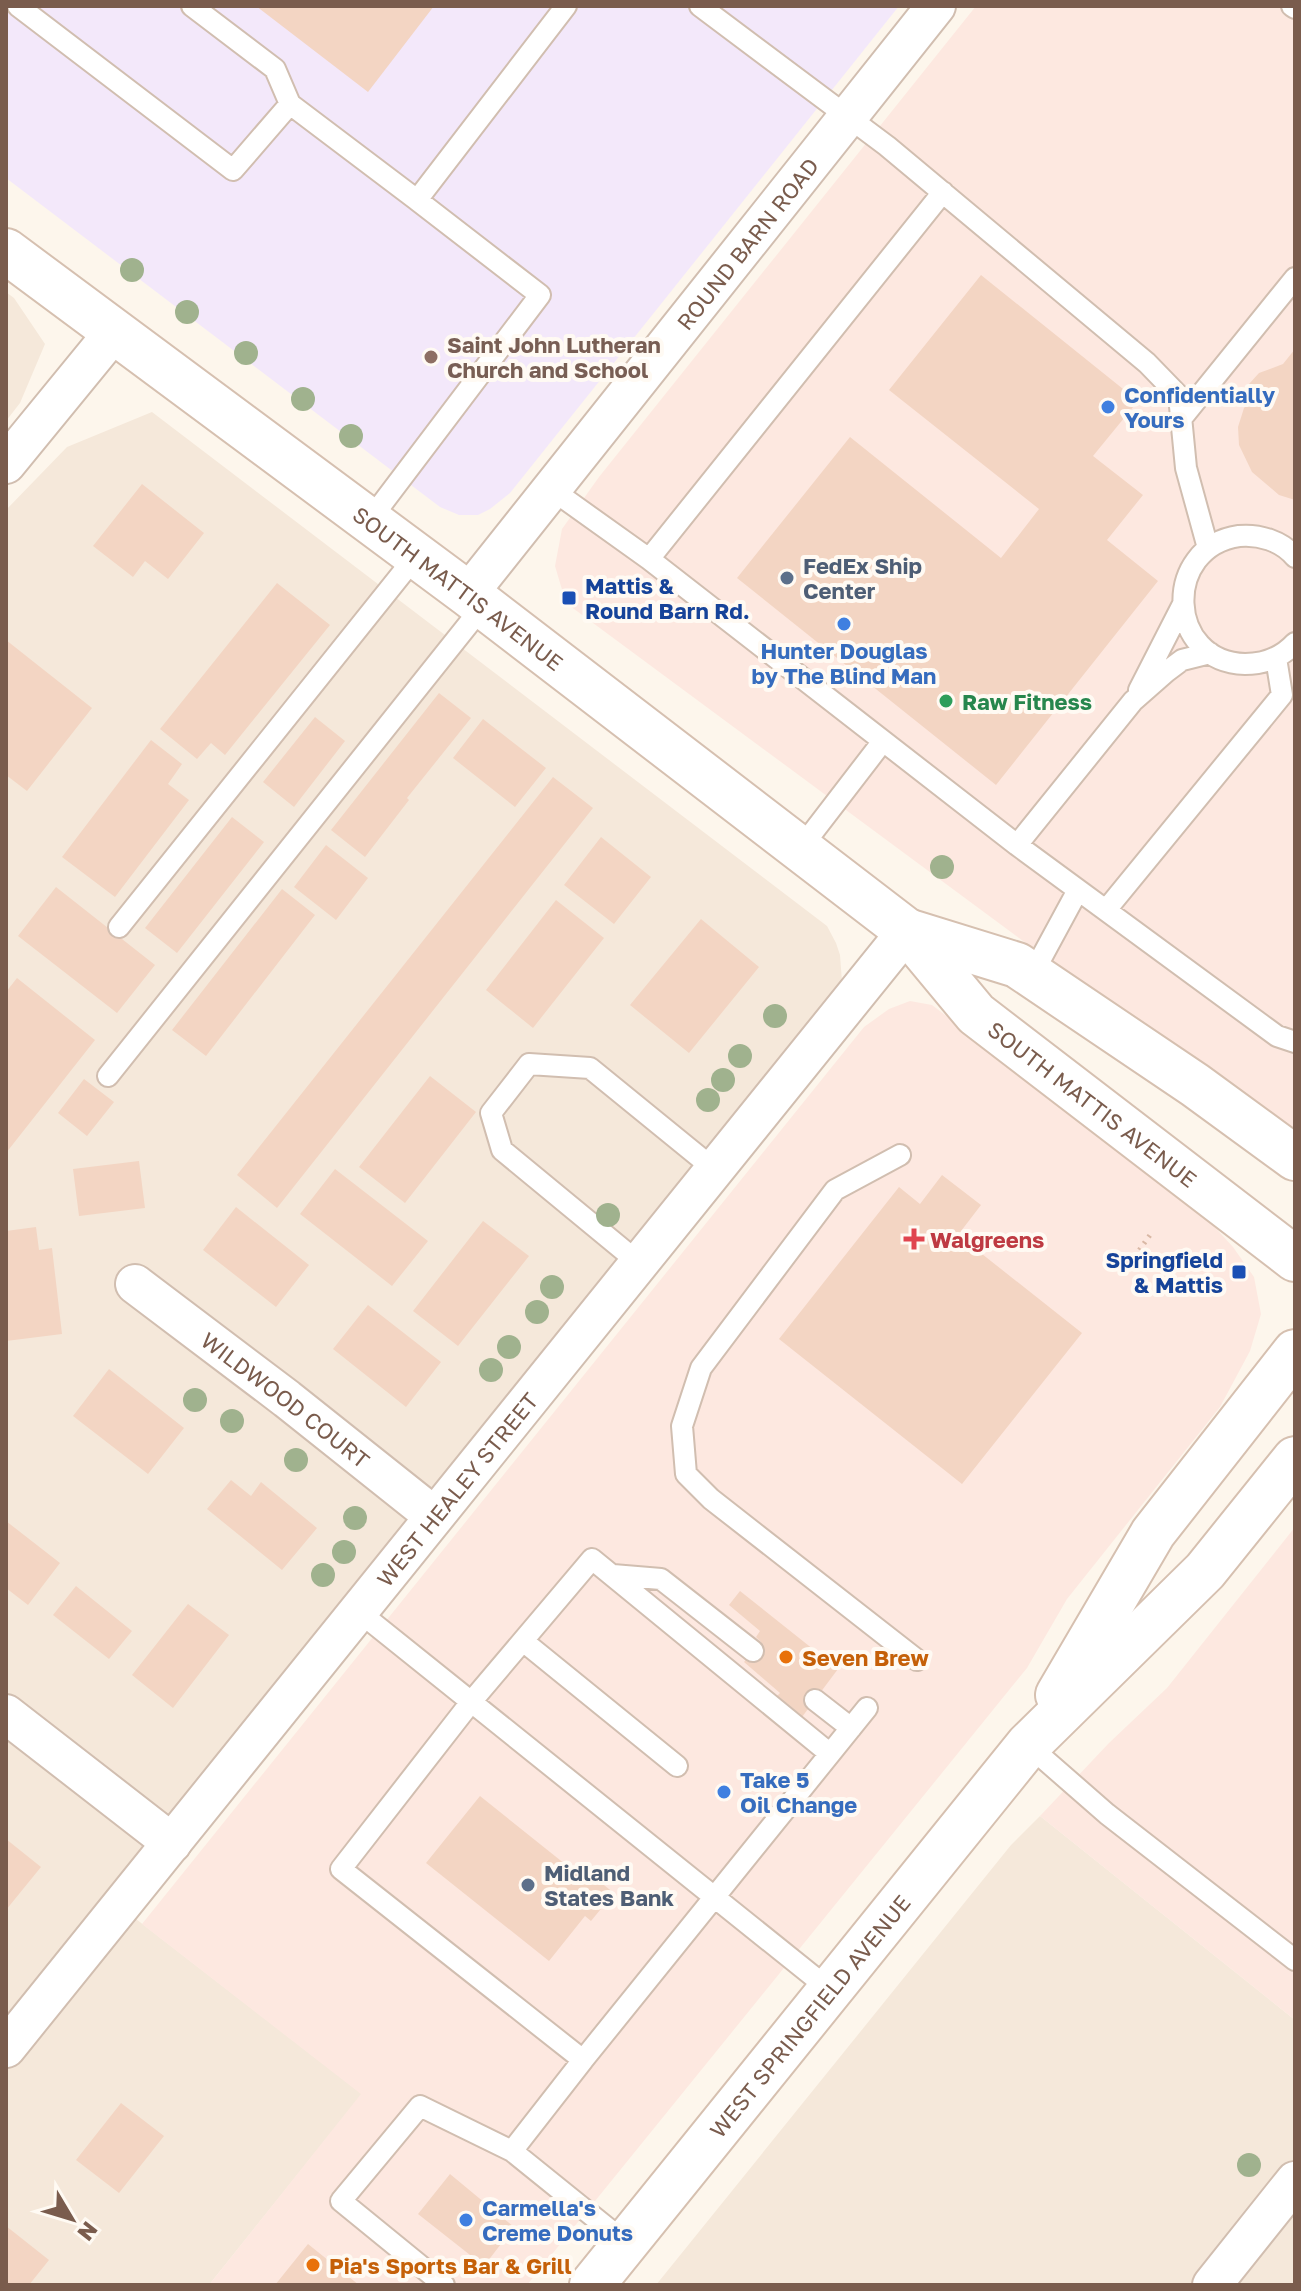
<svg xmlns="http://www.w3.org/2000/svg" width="1301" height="2291" font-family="'Golos Text',sans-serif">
<rect width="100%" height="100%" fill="#fdf6ec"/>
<path fill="#f5e8da" d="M6 292 14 298 45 344 20 403 6 421Z
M152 412 827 926 836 943 840 955 842 982 105 1895 362 2094 209 2285H6V510L67 447Z
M1040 1816 1295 2020V2285H656L1011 1845Z"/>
<path fill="#fde8e0" d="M976 6H1295V1142L566 603 555 566 562 529 599 477Z
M910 1001 932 1005 1199 1210 1233 1247 1254 1277 1261 1314 1250 1351 1220 1407 1067 1599 1027 1668 527 2285H209L361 2094 142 1924 864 1027 889 1009Z
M1295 1527V2020L1040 1816 1109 1743 1167 1688Z"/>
<path fill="#f3e8fa" d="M6 6H899L510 493 490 509 478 515H459L440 507 6 178Z"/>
<path fill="#f3d5c3" d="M256 6H434L368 92Z
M981 275 1138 401 1093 456 1143 495 1107 540 1158 581 996 785 737 578 850 437 1001 558 1039 509 889 390Z
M1295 349V500L1279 495 1252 472 1239 445 1238 427 1244 408 1258 393 1249 384 1259 373 1283 364Z
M142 484 204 533 168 579 145 561 133 577 93 546Z
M277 583 330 625 225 755 211 743 197 759 160 729Z
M6 640 92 708 27 791 6 775Z
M439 693 471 718 407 798 409 800 365 857 331 830Z
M315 717 345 741 294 807 263 782Z
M483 719 546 768 515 807 453 758Z
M151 740 182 764 168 784 189 800 115 897 62 857Z
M553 777 593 808 277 1208 237 1175Z
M232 817 264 842 177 953 145 928Z
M601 837 651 877 614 924 564 885Z
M326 845 368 878 336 920 294 887Z
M56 887 155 965 117 1013 18 936Z
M282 889 315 915 206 1056 172 1030Z
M556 900 604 938 533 1028 486 990Z
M701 919 759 967 689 1053 630 1005Z
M17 978 95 1040 6 1153V992Z
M430 1076 476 1112 405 1203 359 1167Z
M84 1079 114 1102 87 1136 58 1113Z
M139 1161 145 1208 79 1216 73 1169Z
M335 1169 428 1241 392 1286 300 1214Z
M942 1175 981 1205 958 1235 1082 1333 962 1484 779 1339 899 1187 920 1204Z
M236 1207 309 1265 276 1307 203 1250Z
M483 1221 529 1256 458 1346 413 1311Z
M36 1227 39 1250 52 1248 62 1334 6 1341V1231Z
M368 1305 441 1362 406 1407 333 1349Z
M109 1369 184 1428 148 1474 73 1416Z
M231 1480 251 1496 261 1482 317 1528 282 1570 207 1509Z
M6 1521 60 1563 28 1605 6 1588Z
M76 1586 132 1631 109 1659 53 1615Z
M740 1591 838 1669 802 1717 776 1697 780 1693 744 1662 761 1642 756 1637 760 1631 729 1605Z
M188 1604 229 1635 173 1708 132 1675Z
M480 1796 580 1876 585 1870 614 1893 591 1921 585 1916 549 1961 426 1863Z
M6 1839 41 1867 6 1910Z
M121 2103 164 2136 119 2193 76 2160Z
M450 2174 514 2227 484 2266 418 2214Z
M6 2226 49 2260 29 2285H6Z
M308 2244 359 2285H275Z"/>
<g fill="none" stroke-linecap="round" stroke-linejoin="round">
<defs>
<path id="service" d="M18 6 233 170 290 104 275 69 192 6
M700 6 887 146 1147 363 1179 396 1186 468 1208 548
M1292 6 1295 8
M290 104 417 200 566 6
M943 192 649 559 1017 845 1277 1036 1295 1042
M1181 419 1295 278
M551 489 649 559
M369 521 540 295 417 200
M1295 557C1282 541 1259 534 1239 536 1162 547 1166 662 1245 664 1265 664 1282 657 1295 643
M1139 690 1183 604
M1017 845 1133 701 1166 672 1182 660 1210 653
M800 849 883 741
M1106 910 1282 695 1276 658
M119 927 416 556
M1032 975 1078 890
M108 1076 483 606
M900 1155 835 1190 701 1368 682 1426 686 1474 711 1499 917 1660
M639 1263 502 1150 491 1113 529 1064 590 1068 714 1169
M613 1575 661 1579 753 1651
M358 1611 829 1989
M523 1641 677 1766
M815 1700 851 1728
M1028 1745 1107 1814 1295 1960
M829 1753 592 1559 471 1702 341 1869 583 2060 867 1708
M583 2060 512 2151 626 2243
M444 2285 341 2201 420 2106 512 2151"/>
<g id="minor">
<path d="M6 464 114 332"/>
<path id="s1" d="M468 594 936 6"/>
<path id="s2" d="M135 1284 287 1399 434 1516"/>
<path d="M6 1714 172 1843"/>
<path id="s3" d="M6 2048 907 931"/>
<path d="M1212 2285 1295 2181"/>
</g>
<g id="secondary">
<path id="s4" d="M6 251 468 594 907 931 976 1014 1295 1259"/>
<path d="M907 931 1017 965 1195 1085 1295 1158"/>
<path d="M1058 1695 1153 1533 1295 1352"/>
<path id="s5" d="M592 2285 1028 1745 1205 1571 1295 1459"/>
</g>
</defs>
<use href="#service" stroke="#d1beb0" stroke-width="24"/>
<use href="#minor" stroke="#d1beb0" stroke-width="42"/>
<use href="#secondary" stroke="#d6c0b0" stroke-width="48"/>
<path stroke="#d9b8a5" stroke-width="5" stroke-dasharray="2 6" stroke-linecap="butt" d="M1130 1263 1150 1235"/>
<use href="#service" stroke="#fff" stroke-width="20"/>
<use href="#minor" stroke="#fff" stroke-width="38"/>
<use href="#secondary" stroke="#fff" stroke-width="44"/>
</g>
<g fill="#a0b28e">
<circle cx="132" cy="270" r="12"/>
<circle cx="187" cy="312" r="12"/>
<circle cx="246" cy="353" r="12"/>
<circle cx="303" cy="399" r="12"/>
<circle cx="351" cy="436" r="12"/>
<circle cx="942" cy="867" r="12"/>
<circle cx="775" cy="1016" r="12"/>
<circle cx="740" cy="1056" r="12"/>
<circle cx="723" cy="1080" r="12"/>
<circle cx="708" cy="1100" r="12"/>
<circle cx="608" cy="1215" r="12"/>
<circle cx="552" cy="1287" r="12"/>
<circle cx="537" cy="1312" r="12"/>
<circle cx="509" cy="1347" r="12"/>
<circle cx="491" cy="1370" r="12"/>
<circle cx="195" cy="1400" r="12"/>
<circle cx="232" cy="1421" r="12"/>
<circle cx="296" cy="1460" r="12"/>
<circle cx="355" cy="1518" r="12"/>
<circle cx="344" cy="1552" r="12"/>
<circle cx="323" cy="1575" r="12"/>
<circle cx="1249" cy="2165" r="12"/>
</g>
<circle fill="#8d6e63" stroke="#fffaf3" stroke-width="3" cx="431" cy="357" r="8"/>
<g fill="#3f7fe0" stroke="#fffaf3" stroke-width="3">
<circle cx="1108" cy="407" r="8"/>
<circle cx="844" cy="624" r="8"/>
<circle cx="724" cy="1792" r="8"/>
<circle cx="466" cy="2220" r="8"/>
</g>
<g fill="#5c6f8a" stroke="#fffaf3" stroke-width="3">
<circle cx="787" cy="578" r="8"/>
<circle cx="528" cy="1885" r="8"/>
</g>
<g fill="#1a4fb4" stroke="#fffaf3" stroke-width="3">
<rect x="561" y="590" width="16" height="16" rx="4"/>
<rect x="1231" y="1264" width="16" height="16" rx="4"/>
</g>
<circle fill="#2e9e5b" stroke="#fffaf3" stroke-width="3" cx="946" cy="701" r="8"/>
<path fill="#e0444e" stroke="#fffaf3" stroke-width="3" d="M910 1227h8v8h8v8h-8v8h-8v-8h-8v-8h8z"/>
<g fill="#e8710a" stroke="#fffaf3" stroke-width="3">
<circle cx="786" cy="1657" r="8"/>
<circle cx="313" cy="2265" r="8"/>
</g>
<g text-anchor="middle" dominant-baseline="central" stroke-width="8" stroke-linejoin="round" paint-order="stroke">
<g font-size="22" fill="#7a5c4d" stroke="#fffaf3">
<text stroke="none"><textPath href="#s1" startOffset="448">ROUND BARN ROAD</textPath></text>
<text stroke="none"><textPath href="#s4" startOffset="564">SOUTH MATTIS AVENUE</textPath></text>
<text stroke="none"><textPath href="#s4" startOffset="1384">SOUTH MATTIS AVENUE</textPath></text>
<text stroke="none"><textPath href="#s2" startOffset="190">WILDWOOD COURT</textPath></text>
<text stroke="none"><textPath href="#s3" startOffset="718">WEST HEALEY STREET</textPath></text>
<text stroke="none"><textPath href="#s5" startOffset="346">WEST SPRINGFIELD AVENUE</textPath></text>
</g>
<g font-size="22" font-weight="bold" fill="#785e54" stroke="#fffaf3" text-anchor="start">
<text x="447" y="344">Saint John Lutheran<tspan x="447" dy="25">Church and School</tspan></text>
</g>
<g font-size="22" font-weight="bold" fill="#366cbe" stroke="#fffaf3" text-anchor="start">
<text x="1124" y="394">Confidentially<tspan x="1124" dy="25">Yours</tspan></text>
<text x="844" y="650" text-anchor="middle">Hunter Douglas<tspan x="844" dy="25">by The Blind Man</tspan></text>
<text x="740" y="1779">Take 5<tspan x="740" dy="25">Oil Change</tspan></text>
<text x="482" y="2207">Carmella's<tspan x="482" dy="25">Creme Donuts</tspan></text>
</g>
<g font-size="22" font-weight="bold" fill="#4e5e75" stroke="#fffaf3" text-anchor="start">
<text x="803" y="565">FedEx Ship<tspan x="803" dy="25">Center</tspan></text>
<text x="544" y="1872">Midland<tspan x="544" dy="25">States Bank</tspan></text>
</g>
<g font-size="22" font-weight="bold" fill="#164399" stroke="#fffaf3" text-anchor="start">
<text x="585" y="585">Mattis &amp;<tspan x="585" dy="25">Round Barn Rd.</tspan></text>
<text x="1223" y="1259" text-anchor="end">Springfield<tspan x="1223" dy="25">&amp; Mattis</tspan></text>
</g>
<g font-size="22" font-weight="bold" fill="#27864d" stroke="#fffaf3" text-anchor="start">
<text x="962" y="701">Raw Fitness</text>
</g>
<g font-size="22" font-weight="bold" fill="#be3a42" stroke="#fffaf3" text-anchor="start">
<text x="930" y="1239">Walgreens</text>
</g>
<g font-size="22" font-weight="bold" fill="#c56008" stroke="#fffaf3" text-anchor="start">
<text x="802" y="1657">Seven Brew</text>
<text x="329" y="2265">Pia's Sports Bar &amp; Grill</text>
</g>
</g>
<rect width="1301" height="2291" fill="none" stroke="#7a5c4d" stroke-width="16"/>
<g transform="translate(72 2219) rotate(128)" stroke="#fffaf3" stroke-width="6" paint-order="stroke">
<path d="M0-6L14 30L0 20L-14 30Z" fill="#7a5c4d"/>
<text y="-12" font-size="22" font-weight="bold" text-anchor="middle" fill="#7a5c4d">N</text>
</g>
</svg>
